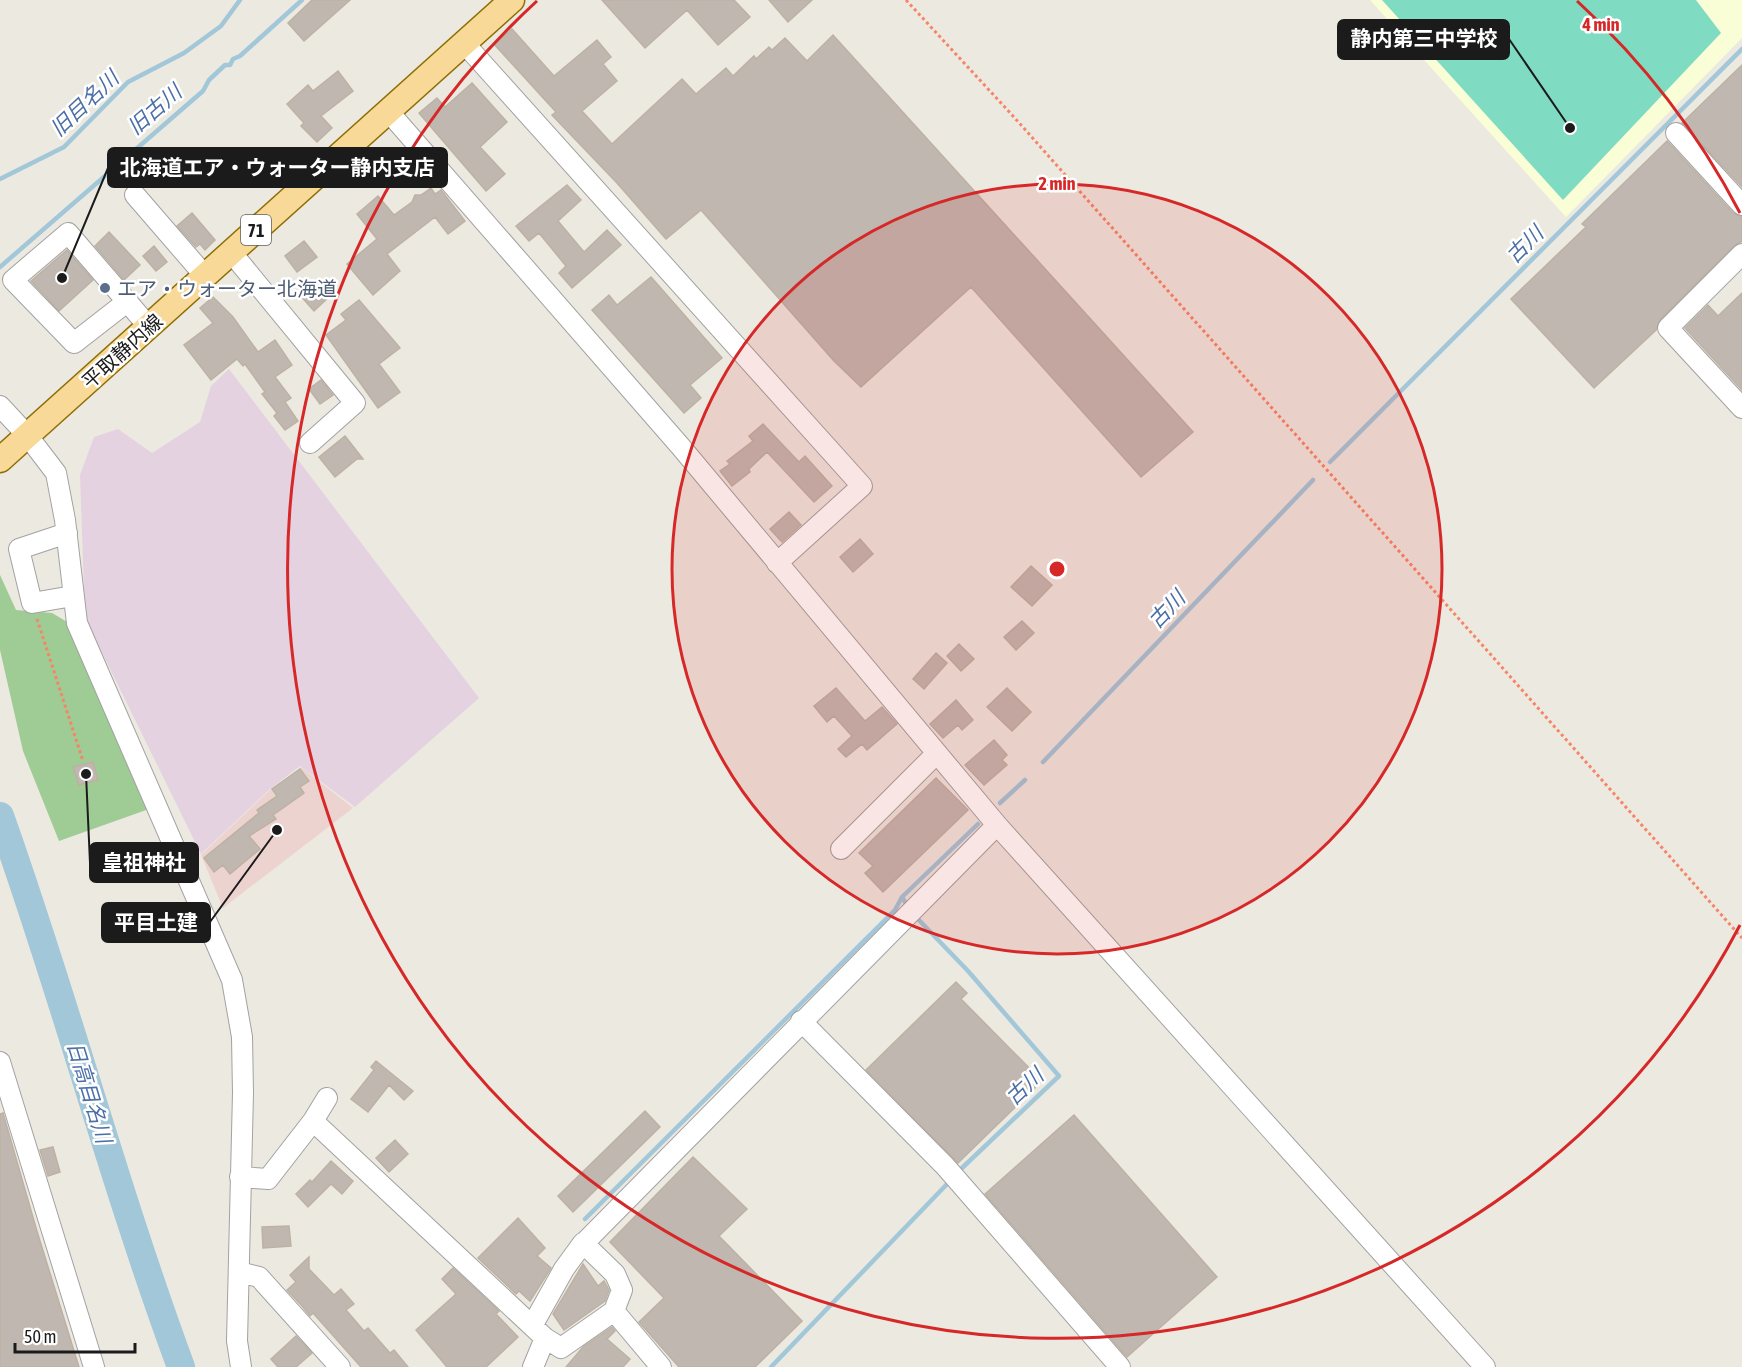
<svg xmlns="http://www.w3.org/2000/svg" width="1742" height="1367" font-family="'Asap Condensed','Noto Sans JP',sans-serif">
<rect width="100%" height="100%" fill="#ece9e0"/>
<path fill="#edd3cf" d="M301 767 353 808 223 908 201 855 270 790Z"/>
<path fill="#e5d2e0" d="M229 369 479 698 355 807 300 766 270 789 201 854 85 618 80 475 94 437 118 429 152 453 200 422 211 386Z"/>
<path fill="#fafed7" d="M1370 0H1742V38L1566 217Z"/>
<path fill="#9fcb95" d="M0 575 16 610 52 613 69 623 149 809 59 841 23 751 0 650Z"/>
<path fill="#7fdbc1" d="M1382 0H1696L1721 33 1563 200Z"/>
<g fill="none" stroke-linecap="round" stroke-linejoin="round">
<path stroke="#a1c7d9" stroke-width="4.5" d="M0 179 64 147 128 82 184 53 221 26 240 0
M0 267 203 91 209 80 225 65H230L233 59 240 56 302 0
M1330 462 1742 49
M1043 762 1313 480
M1000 803 1025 780
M905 902 902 897 978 824
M916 917 968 971 1059 1076 962 1168
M585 1219 895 910 902 897
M771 1367 949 1182"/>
<path stroke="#a1c7d9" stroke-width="28" d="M0 816C65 998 114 1186 181 1367"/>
</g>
<path fill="#c0b8b0" stroke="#bdb1a3" stroke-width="1.5" d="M312 0H350L304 41 288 23Z
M602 0H734L750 17 718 45 687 10 645 48Z
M769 0H812L788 22Z
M512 29 554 76 597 40 611 57 603 64 617 81 582 111 612 144 682 79 696 94 726 68 733 76 754 56 756 59 769 47 772 50 785 38 807 61 833 35 1193 432 1141 477 971 287 861 387 834 361 701 210 666 239 617 183 552 115 556 112 494 44Z
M1742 65V187L1682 123Z
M338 71 353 91 321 116 332 128 317 142 301 126 304 123 287 104 308 85 313 91Z
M472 83 507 122 480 147 505 174 486 191 419 113 437 98 445 107Z
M1667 141 1733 213 1742 217V241L1734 246 1660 320 1656 330 1594 388 1511 299 1586 227 1582 224Z
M567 185 581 200 558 221 584 252 607 230 621 245 572 288 559 273 566 266 539 233 529 241 516 226Z
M431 188 435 194 441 190 465 221 448 234 435 217 387 254 400 271 373 295 347 264 377 239 357 214 378 196 394 215 412 202 415 195H421Z
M192 213 215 240 205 250 200 244 196 247 177 226Z
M109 232 140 265 124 280 95 246Z
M304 241 317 257 297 272 285 256Z
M154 246 167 262 156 271 143 256Z
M67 250 93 280 59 311 31 281Z
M651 277 722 358 690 385 701 398 684 413 592 310 609 295 617 305Z
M316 280 330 296 314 311 299 294Z
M1742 293V390L1685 328 1708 305 1718 316Z
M213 297 233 317 258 352 275 340 292 365 275 377 291 398 285 402 298 421 285 430 274 416 277 413 262 394 265 392 245 364 243 366 237 359 211 380 184 345 213 323 200 308Z
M359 300 400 348 379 364 400 392 378 408 326 335 346 320 341 314Z
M321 380 333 395 320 404 309 389Z
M763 424 799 462 805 456 832 486 814 502 767 452 749 469 750 472 732 486 720 471 730 464 727 461 753 441 749 436Z
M345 436 363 459H357L335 477 319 457Z
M789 512 801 525 782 542 770 529Z
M860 539 873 554 853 572 840 557Z
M1031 566 1052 585 1032 606 1011 587Z
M1022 621 1034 633 1016 650 1004 637Z
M959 644 974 659 961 671 947 656Z
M936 653 947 663 924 689 913 679Z
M836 688 865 721 882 707 897 724 867 750 862 744 846 757 838 749 852 736 834 716 827 722 814 706Z
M1007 688 1031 712 1012 731 987 707Z
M956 700 973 720 962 730 958 725 943 738 930 724Z
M994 740 1007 755 1002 760 1007 765 984 785 965 765Z
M93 762 98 780 79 785 73 767Z
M300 769 309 781 300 787 304 793 273 815 276 819 249 836 260 849 230 874 223 865 214 872 204 858 259 813 257 810 277 796 272 789Z
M936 778 968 810 883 892 865 873 873 866 859 853Z
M956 982 967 993 961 999 1042 1081 958 1163 866 1070Z
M376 1061 413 1091 404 1100 389 1085 368 1112 351 1099 374 1070 371 1067Z
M645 1111 660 1127 573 1212 558 1196Z
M3 1113 36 1228 79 1367H0V1114Z
M1074 1115 1217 1277 1127 1357 985 1194Z
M395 1140 408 1154 389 1172 376 1158Z
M53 1147 60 1172 48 1176 40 1150Z
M693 1157 747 1209 719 1236 802 1321 755 1367H679L639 1322 664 1298 610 1242Z
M331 1161 353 1181 342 1194 331 1184 308 1207 296 1194 310 1180 312 1182Z
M518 1218 545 1248 537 1256 551 1268 530 1301 519 1291 516 1294 478 1258Z
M289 1226 291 1246 263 1248 262 1227Z
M309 1257V1269L334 1295 341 1289 354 1304 346 1310 364 1331 368 1328 390 1353 394 1350 408 1367H361L313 1313 310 1316 302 1306 287 1290 296 1282 290 1275Z
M583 1264 598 1286 604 1281 609 1290 605 1301 564 1330 553 1314Z
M453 1268 499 1311 496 1314 518 1337 486 1367H447L416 1330 456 1294 442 1279Z
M612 1327 615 1331 607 1339 630 1359 623 1367H566L583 1347Z
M296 1336 312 1353 296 1367H278L271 1359Z"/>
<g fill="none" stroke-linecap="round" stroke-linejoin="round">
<defs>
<path id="minor" d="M464 43 862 486 777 563
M388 111 681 447 997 825 1485 1367
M1676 133 1742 205
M135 195 205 276
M231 252 355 403 310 443
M1742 254 1668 328 1742 408
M128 301 74 343 13 280 68 233 149 327
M0 406 27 435 56 473 65 520 77 623 232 980 242 1037 243 1093 237 1341 241 1367
M67 533 19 549 32 603 73 596
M841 849 937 753
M801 1021 945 1166 1120 1367
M0 1062 94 1367
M313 1121 545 1338 533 1367
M240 1177 268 1179 313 1121 327 1098
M584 1243 997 825
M239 1272 259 1277 340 1367
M532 1326 564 1269 583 1243 615 1274 622 1290 614 1311 661 1367
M545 1338 561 1348 614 1311"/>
<path id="major" d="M0 460 512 0"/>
</defs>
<use href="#minor" stroke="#a2a2a2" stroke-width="22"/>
<use href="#major" stroke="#8e6f04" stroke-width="27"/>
<path stroke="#f68567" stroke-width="3" stroke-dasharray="3 3" stroke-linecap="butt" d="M906 0 1013 116 1742 938
M37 619 83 761"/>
<use href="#minor" stroke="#fff" stroke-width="20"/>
<use href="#major" stroke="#f9d998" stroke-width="24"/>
</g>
<circle cx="1057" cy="569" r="385" fill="#d62828" fill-opacity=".12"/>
<g fill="none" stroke="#d62828" stroke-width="3">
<circle cx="1057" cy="569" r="385"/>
<path d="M1740 925A770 770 0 1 1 537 1M1577 1A770 770 0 0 1 1740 213"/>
</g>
<circle fill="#5c6f8a" stroke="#fff" stroke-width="2" cx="105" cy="288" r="6"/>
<g text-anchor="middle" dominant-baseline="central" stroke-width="5" stroke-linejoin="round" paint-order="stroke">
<rect fill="#fff" stroke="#5f5f5f" stroke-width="1.5" x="241" y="215" width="30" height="30" rx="4.5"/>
<g font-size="18" font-weight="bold" fill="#1b1b1b">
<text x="256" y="230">71</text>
</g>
<g font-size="20" fill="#4e5e75" stroke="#fff" text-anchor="start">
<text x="117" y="288">エア・ウォーター北海道</text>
</g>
<g font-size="20" fill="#1b1b1b" stroke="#fff">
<text transform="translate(122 351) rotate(-42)">平取静内線</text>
</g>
<g font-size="21" font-style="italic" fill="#4b6fa7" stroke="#fff">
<text transform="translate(84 103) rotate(-43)">旧目名川</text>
<text transform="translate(154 109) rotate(-41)">旧古川</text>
<text transform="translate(1524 244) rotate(-45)">古川</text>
<text transform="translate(1166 609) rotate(-46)">古川</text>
<text transform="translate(1024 1086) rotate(-43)">古川</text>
<text transform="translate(90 1092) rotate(73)">日高目名川</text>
</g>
</g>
<circle cx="1057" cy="569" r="9" fill="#d62828" stroke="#fff" stroke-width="3"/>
<g font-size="18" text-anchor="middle" font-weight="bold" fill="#d62828" stroke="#fff" stroke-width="5" stroke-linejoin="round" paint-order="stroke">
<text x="1601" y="31">4 min</text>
<text x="1057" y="190">2 min</text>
</g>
<path fill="none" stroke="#1b1b1b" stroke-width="2" d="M1570 128L1509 39M62 278L108 168M86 774L90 863M277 830L210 922"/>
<g fill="#1b1b1b" stroke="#fff" stroke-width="2">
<circle cx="1570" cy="128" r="6"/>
<circle cx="62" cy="278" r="6"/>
<circle cx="86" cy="774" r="6"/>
<circle cx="277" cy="830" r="6"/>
</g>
<g fill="#1b1b1b" stroke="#1b1b1b" stroke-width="2">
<rect x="1338" y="20" width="171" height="39" rx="6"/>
<rect x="108" y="148" width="339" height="39" rx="6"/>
<rect x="90" y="843" width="108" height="39" rx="6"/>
<rect x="102" y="903" width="108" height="39" rx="6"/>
</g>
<g font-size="21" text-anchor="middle" font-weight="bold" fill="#fff">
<text x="1424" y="46">静内第三中学校</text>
<text x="277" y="175">北海道エア・ウォーター静内支店</text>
<text x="144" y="870">皇祖神社</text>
<text x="156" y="930">平目土建</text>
</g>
<path d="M15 1343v9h120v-9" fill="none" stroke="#1b1b1b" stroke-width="3"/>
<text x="24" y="1343" font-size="18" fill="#1b1b1b" stroke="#ffffff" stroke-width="4.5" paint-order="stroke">50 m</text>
</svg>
